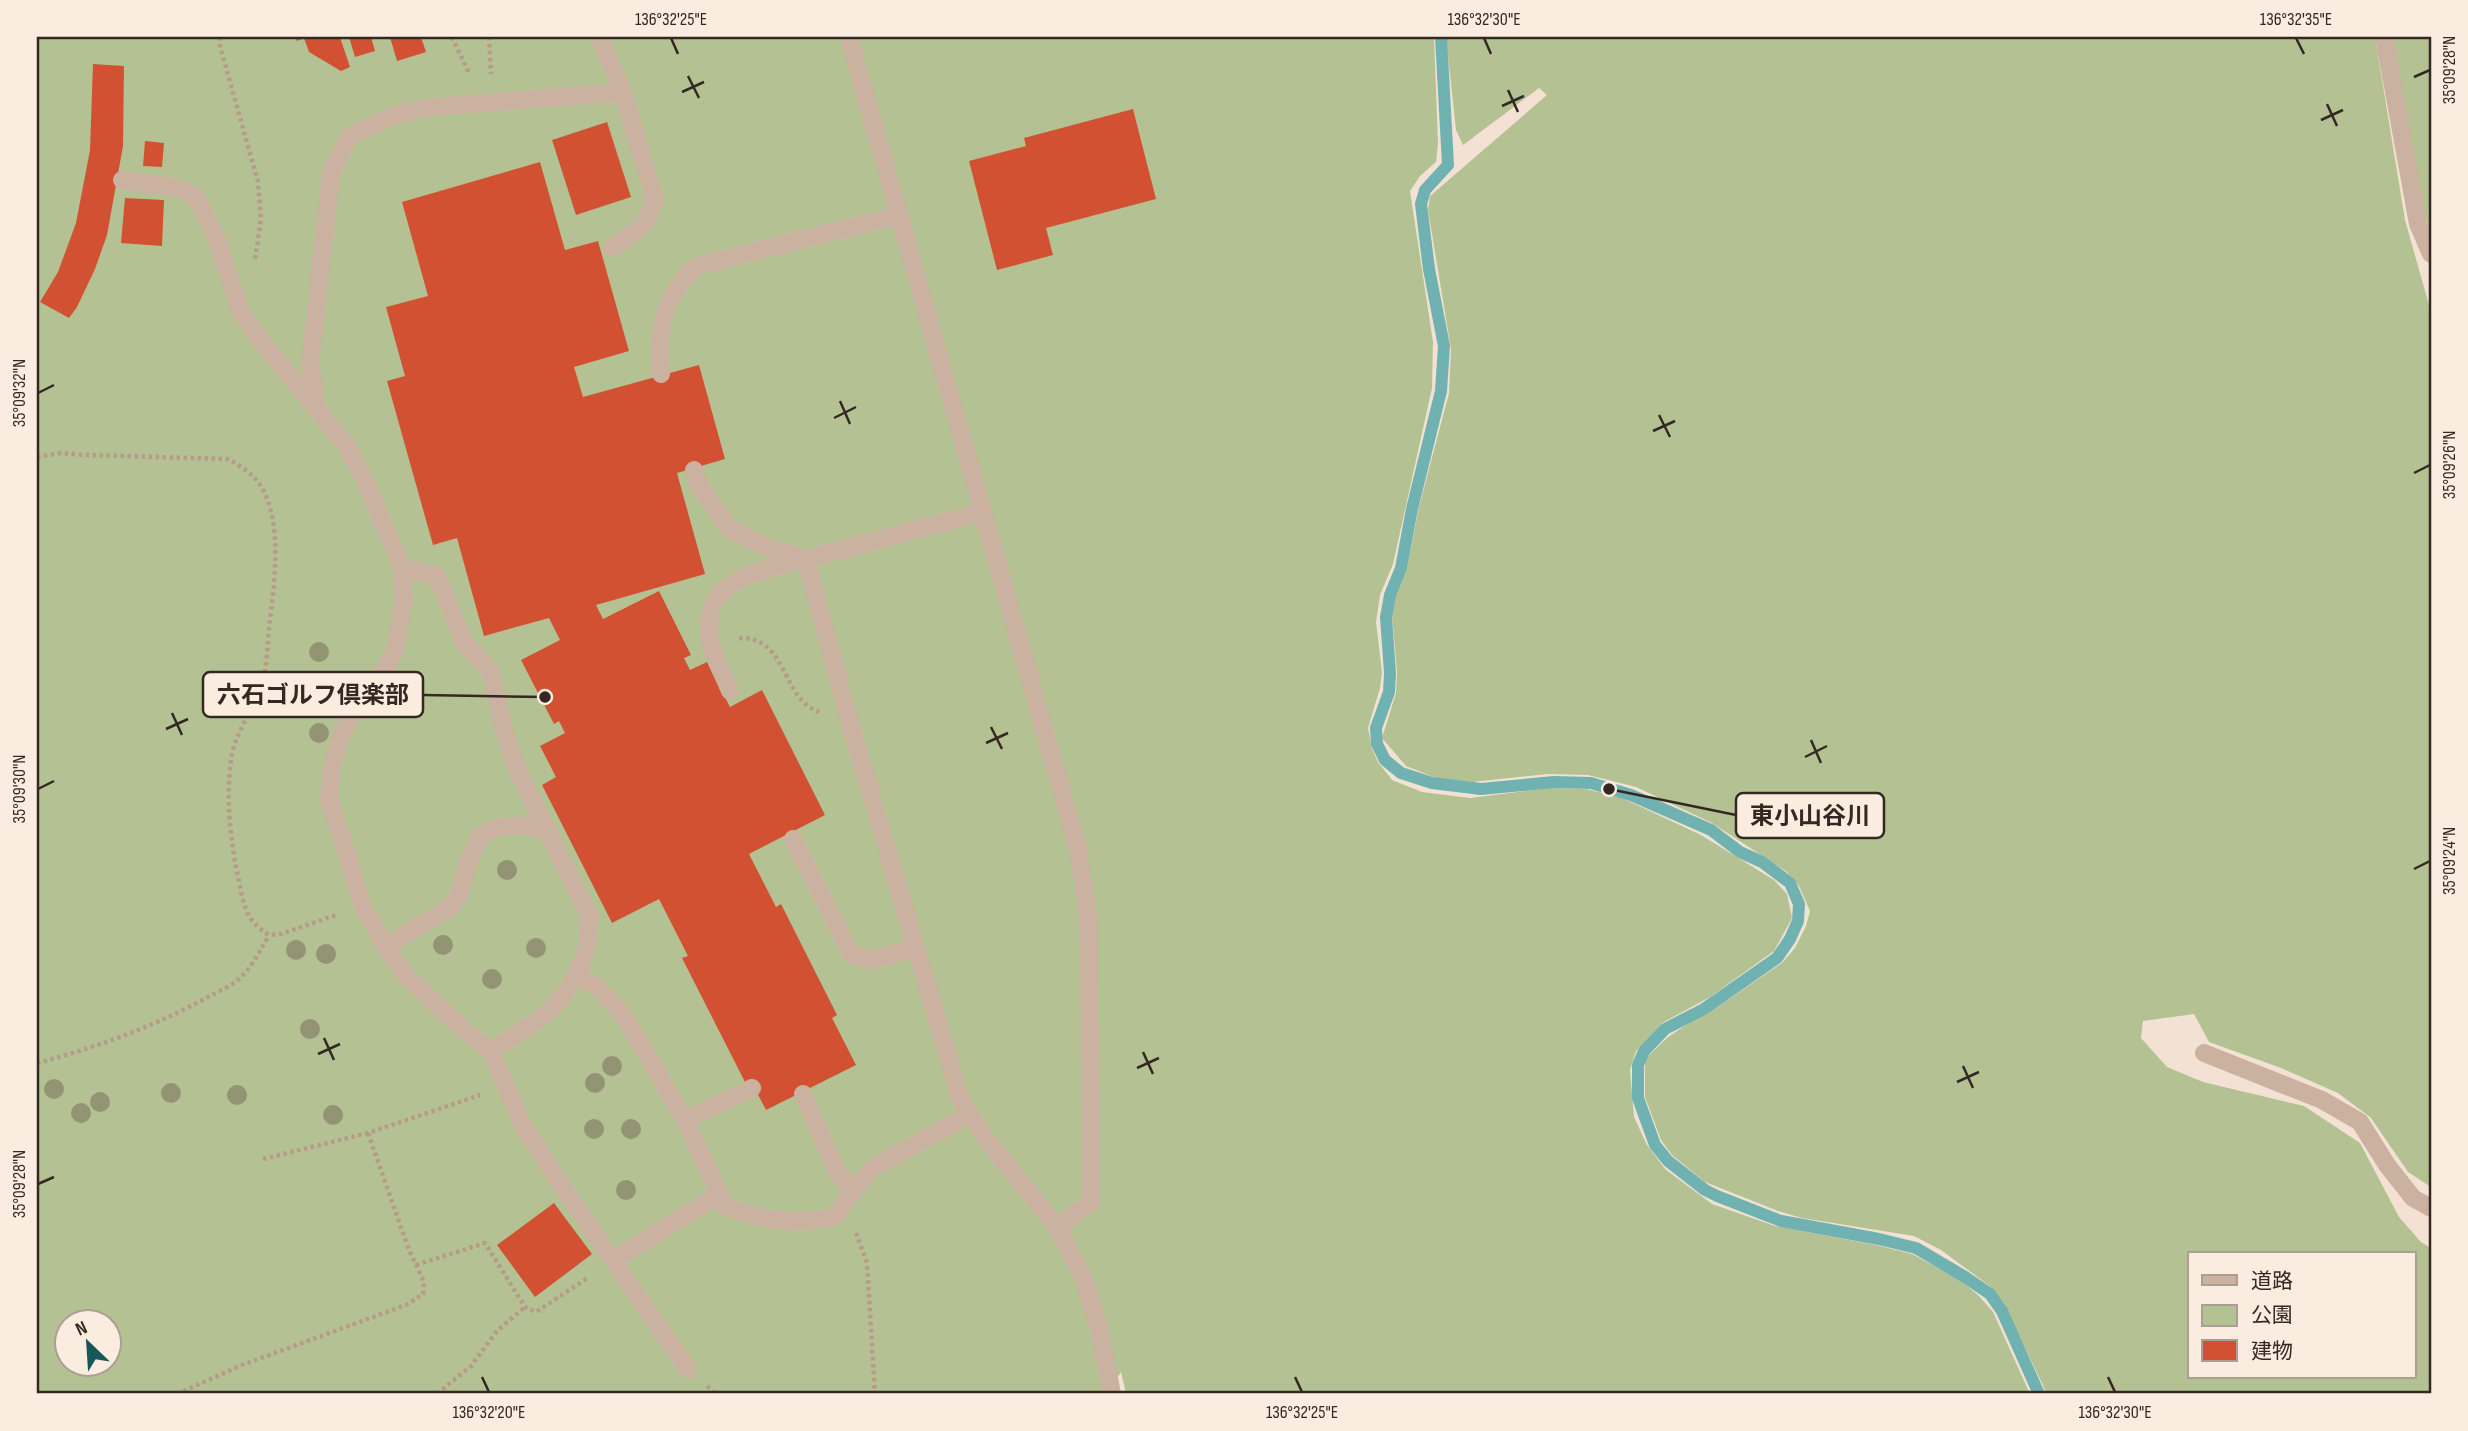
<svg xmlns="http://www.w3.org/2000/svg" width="2468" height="1431" font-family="'Sofia Sans Condensed','Noto Sans JP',sans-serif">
<rect width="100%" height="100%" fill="#f3e2d3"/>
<path fill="#b4c293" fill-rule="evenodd" d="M37 37H1434L1438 144 1436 162 1420 176 1410 191 1433 342 1432 388 1393 564 1380 595 1376 622 1382 672 1380 688 1368 728 1372 749 1378 762 1392 780 1422 792 1470 798 1550 788 1586 789 1622 798 1701 835 1774 880 1787 894 1792 918 1774 951 1710 997 1662 1023 1636 1051 1630 1070 1634 1117 1647 1145 1665 1169 1712 1204 1775 1226 1876 1245 1912 1254 1960 1280 1978 1295 1993 1312 2030 1394H1126L1121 1372 1107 1394H37ZM66 1322H108V1364H66Z
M1446 37H2375L2405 220 2431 312V1187L2408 1172 2371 1118 2338 1093 2281 1068 2209 1042 2194 1014 2143 1021 2141 1038 2167 1067 2203 1082 2304 1106 2360 1143 2399 1217 2421 1242 2431 1248V1394H2047L2004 1303 1991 1287 1941 1250 1914 1236 1802 1218 1778 1211 1705 1182 1672 1155 1661 1140 1645 1097V1059L1668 1037 1689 1023 1709 1013 1782 963 1795 948 1806 926 1810 911 1799 886 1787 872 1712 823 1636 787 1588 775 1548 774 1472 782 1436 778 1406 766 1382 738 1396 693 1397 672 1392 614 1395 597 1407 569 1419 507 1449 393 1451 349 1428 210 1430 196 1547 95 1539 88 1463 145 1456 130ZM2190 1254H2414V1377H2190Z
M2393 37H2431V234L2421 203Z"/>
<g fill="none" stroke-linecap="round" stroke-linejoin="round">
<path stroke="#70b2b1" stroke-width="12" d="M1441 37 1448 165 1425 190 1421 204 1429 269 1444 346 1441 391 1412 509 1401 568 1390 595 1386 617 1390 673 1389 692 1376 728 1377 744 1385 760 1401 773 1432 783 1481 789 1554 782 1591 783 1631 795 1711 830 1740 852 1762 862 1790 883 1799 904 1798 921 1790 939 1777 958 1704 1009 1665 1029 1644 1051 1638 1065V1098L1655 1145 1668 1161 1705 1190 1717 1196 1781 1221 1879 1239 1916 1248 1965 1277 1990 1294 2002 1311 2039 1394"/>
</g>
<path fill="#d25132" d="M295 37H340L350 67 341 71 309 52 304 38 297 41Z
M349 37H371L375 51 355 57Z
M390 37H421L426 52 397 61Z
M93 64 124 66 123 146 107 235 95 269 77 307 69 318 40 302 58 272 76 223 90 150Z
M1133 109 1156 199 1046 228 1053 255 997 270 969 161 1026 146 1024 138Z
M607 122 631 197 576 215 552 140Z
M145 141 164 143 162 167 143 166Z
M540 162 565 250 598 241 629 351 574 367 583 397 699 365 725 459 677 473 705 574 596 605 603 619 659 591 691 655 684 658 690 670 707 662 730 707 762 690 825 815 749 854 776 907 781 904 837 1015 832 1018 856 1065 766 1110 750 1079 745 1082 682 958 688 956 659 899 612 923 542 785 556 777 540 746 565 733 559 721 554 724 521 660 560 640 549 618 484 636 457 538 433 545 387 381 405 376 386 307 428 296 402 202Z
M125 198 164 200 162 246 121 243Z
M554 1203 592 1254 535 1297 497 1245Z"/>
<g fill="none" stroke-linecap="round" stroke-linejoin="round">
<path stroke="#b79b89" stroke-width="4.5" stroke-dasharray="3.5 3.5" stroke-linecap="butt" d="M220 37V46L258 182 261 218 255 261
M452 37 470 75
M489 37 491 74
M37 457 61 453 86 455 228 459C241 466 252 473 260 485 284 521 274 587 269 627 268 643 267 660 264 675 258 703 238 726 232 754 225 794 230 838 238 877 244 903 244 920 269 935L281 934 336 915
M739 638C789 637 780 698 819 712
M37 1063C95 1048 153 1027 206 998 217 992 230 987 239 979 252 967 260 951 269 935
M263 1159 368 1133 480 1095
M856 1233 867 1263 875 1394
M416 1265 485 1243 525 1307 536 1312 589 1277
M707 1386 716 1394
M177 1394 242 1365 406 1305 423 1294 424 1282 409 1250 368 1133
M437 1394 471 1366 497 1331 525 1307"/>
<path stroke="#cbb19f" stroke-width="18" d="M599 37 623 92 655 199 644 225 612 248
M849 37 1078 849 1089 923 1091 1202 1057 1227
M122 180 179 188 189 193 199 202 217 240 240 310 257 336 347 446 365 480 402 568 404 598 395 650 379 681 354 709 341 736 332 767 329 798 363 906 385 946 407 977 463 1029 491 1051 523 1126 569 1197 688 1369
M661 374C656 332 663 294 697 266L899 215
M317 409 310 363 331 174 349 137 394 115 433 107 623 92
M694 470 698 483 730 529 767 547 806 559 983 512
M402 568 437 576 464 643 491 672 504 730 516 767 590 917 586 950 577 975 557 1004 536 1022 491 1051
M730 691C725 678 717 664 713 651 692 583 753 572 803 559
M793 839 852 955 869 960 916 948
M385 946 448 909 459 896 467 865 480 836 498 827 518 825 548 831
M577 975 597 987 623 1014 685 1120 725 1206C762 1221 797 1226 836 1216L852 1192 873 1168 970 1114
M803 1094 836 1169 852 1192
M685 1120 752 1088
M613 1260 719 1195"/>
<path stroke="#cbb19f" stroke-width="18" d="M2384 37 2418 224 2431 254
M2204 1053 2322 1100 2360 1122 2387 1165 2413 1198 2431 1208"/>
<path stroke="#cbb19f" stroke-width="18" d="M806 559 850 723 961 1101 987 1140 1057 1227 1082 1274 1100 1331 1112 1394"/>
</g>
<g fill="#939473">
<circle cx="319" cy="652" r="10"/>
<circle cx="319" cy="733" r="10"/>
<circle cx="507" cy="870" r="10"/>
<circle cx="443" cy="945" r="10"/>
<circle cx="536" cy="948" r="10"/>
<circle cx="296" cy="950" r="10"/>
<circle cx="326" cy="954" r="10"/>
<circle cx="492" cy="979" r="10"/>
<circle cx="310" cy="1029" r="10"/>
<circle cx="612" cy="1066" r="10"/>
<circle cx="595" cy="1083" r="10"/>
<circle cx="54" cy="1089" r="10"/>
<circle cx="171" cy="1093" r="10"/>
<circle cx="237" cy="1095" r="10"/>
<circle cx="100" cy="1102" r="10"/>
<circle cx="81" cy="1113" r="10"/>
<circle cx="333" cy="1115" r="10"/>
<circle cx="594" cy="1129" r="10"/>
<circle cx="631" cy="1129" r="10"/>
<circle cx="626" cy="1190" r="10"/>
</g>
<path fill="none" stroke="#342823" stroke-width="2.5" d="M671 38 678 54M1484 38 1491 54M2296 38 2304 54M688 76 699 98M2414 77 2430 70M1508 90 1518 112M682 92 704 82M2327 104 2337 126M1502 106 1524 96M2321 120 2343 110M38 393 54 385M840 401 850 424M1659 415 1670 437M834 418 856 407M1653 431 1675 421M2414 473 2430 465M172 713 182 735M991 727 1002 749M166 729 188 719M1811 740 1821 763M986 743 1008 733M1805 757 1827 746M38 789 54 781M2414 869 2430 861M324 1038 334 1060M1143 1052 1153 1074M318 1054 340 1044M1963 1066 1973 1088M1137 1068 1159 1058M1957 1082 1979 1072M38 1184 54 1177M482 1377 489 1392M1295 1377 1302 1392M2108 1377 2115 1392"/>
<path fill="none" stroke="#342823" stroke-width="2.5" d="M545 697L423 695M1609 789L1736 815"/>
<g fill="#342823" stroke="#faede0" stroke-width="2.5">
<circle cx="545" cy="697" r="7"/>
<circle cx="1609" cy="789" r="7"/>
</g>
<g fill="#faede0" stroke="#342823" stroke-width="2.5">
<rect x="203" y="672" width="220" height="45" rx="7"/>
<rect x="1736" y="793" width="148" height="45" rx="7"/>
</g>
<g font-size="24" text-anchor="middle" font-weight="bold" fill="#342823">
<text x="313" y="703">六石ゴルフ倶楽部</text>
<text x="1810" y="824">東小山谷川</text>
</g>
<rect width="2468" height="1431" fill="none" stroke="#faede0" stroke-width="77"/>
<rect x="2188" y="1252" width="228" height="126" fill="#faede0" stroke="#ab9e94" stroke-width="2"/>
<rect x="2202" y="1275" width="35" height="10" fill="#cbb19f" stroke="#ab9e94" stroke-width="2"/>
<text x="2251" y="1288" font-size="21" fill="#342823">道路</text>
<rect x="2202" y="1305" width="35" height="21" fill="#b4c293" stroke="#ab9e94" stroke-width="2"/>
<text x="2251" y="1322" font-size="21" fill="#342823">公園</text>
<rect x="2202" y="1340" width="35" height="21" fill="#d25132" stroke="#ab9e94" stroke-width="2"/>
<text x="2251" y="1358" font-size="21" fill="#342823">建物</text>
<g transform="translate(88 1343) rotate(335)"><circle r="33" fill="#faede0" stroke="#ab9e94" stroke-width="2"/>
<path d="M0-5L12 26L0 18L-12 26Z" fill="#165758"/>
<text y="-10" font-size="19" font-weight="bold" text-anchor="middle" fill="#342823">N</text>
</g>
<rect x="38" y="38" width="2392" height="1354" fill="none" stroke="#342823" stroke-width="2.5"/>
<g font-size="18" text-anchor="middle" fill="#342823">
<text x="671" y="25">136°32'25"E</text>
<text x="1484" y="25">136°32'30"E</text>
<text x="2296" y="25">136°32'35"E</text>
<text transform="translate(2449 70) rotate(-90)" y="6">35°09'28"N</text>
<text transform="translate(19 393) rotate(-90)" y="6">35°09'32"N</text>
<text transform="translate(2449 465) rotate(-90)" y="6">35°09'26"N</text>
<text transform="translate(19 789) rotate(-90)" y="6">35°09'30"N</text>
<text transform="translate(2449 861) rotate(-90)" y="6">35°09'24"N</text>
<text transform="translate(19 1184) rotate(-90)" y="6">35°09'28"N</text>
<text x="489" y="1418">136°32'20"E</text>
<text x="1302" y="1418">136°32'25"E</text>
<text x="2115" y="1418">136°32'30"E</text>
</g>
</svg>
